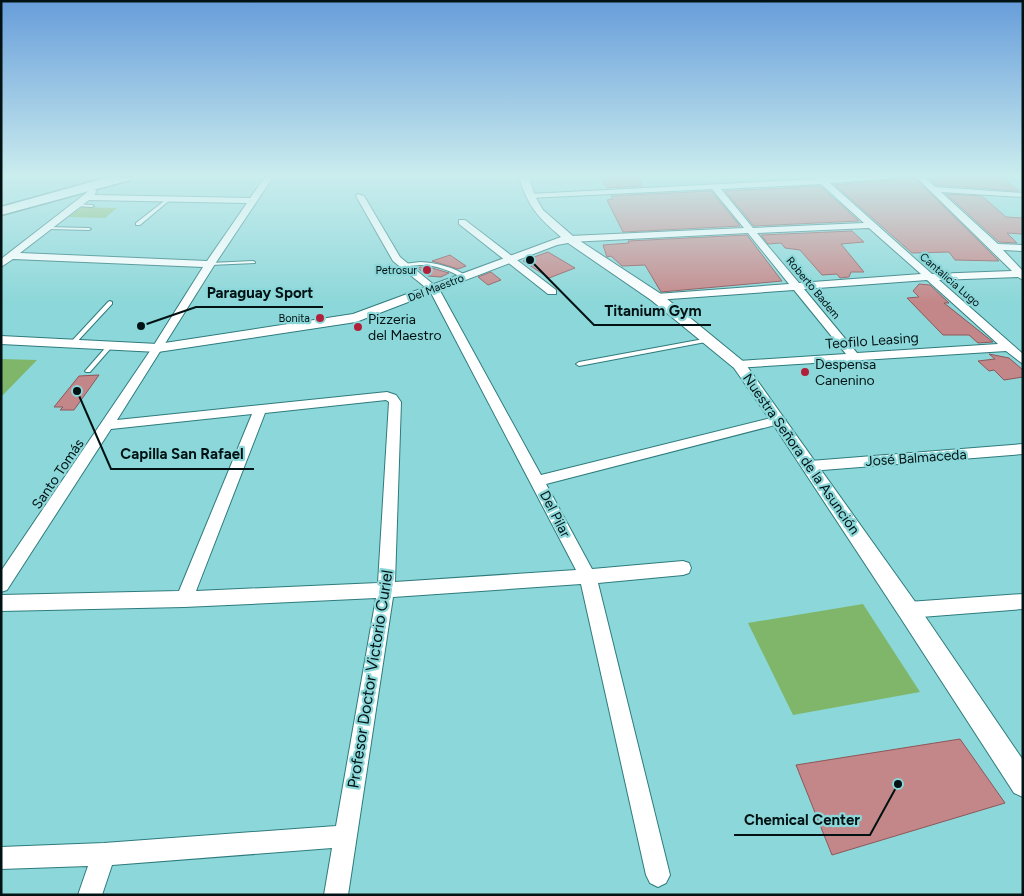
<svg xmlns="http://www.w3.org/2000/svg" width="1024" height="896" font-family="Figtree,sans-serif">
<rect width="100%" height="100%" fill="#8cd7d9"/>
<path fill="#7fb669" d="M82 207 117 208 105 218 69 217Z
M1 359 37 360 1 397Z
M863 604 920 692 793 715 748 623Z"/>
<path fill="#c48789" stroke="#8e5658" d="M637 177 643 186 607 188 601 178Z
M914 177 915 178 999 261 955 260 949 252 912 253 835 185Z
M928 177H1001L1019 191 936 185Z
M820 186 859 221 754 226 725 191Z
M711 191 740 226 623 232 607 200 613 199 611 196Z
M946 194 982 196 1006 217 1023 218V234L1007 233 1017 243 999 242Z
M852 231 864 242 841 244 864 272H851L849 277 840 278 837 274 822 275 800 250 785 248 781 243 768 244 761 235Z
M747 235 782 281 661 292 645 265 622 266 611 256 607 257 603 245 629 243 628 241Z
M548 252 575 268 549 278 523 261Z
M450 255 466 266 458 269 432 261Z
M416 267 432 268 449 273 441 277 428 276Z
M491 272 501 280 488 285 478 277Z
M919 284 930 285 949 303H944L993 342 978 343 969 335H943L907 298 919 297 913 291Z
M989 354 1009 358 1023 370V377L1004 380 994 370 989 371 978 361 995 359Z
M99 375 74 410H60L63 407H54L79 376Z
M960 739 1005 803 832 855 796 765Z"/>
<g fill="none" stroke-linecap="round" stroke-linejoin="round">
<defs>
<path id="service" d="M168 198 171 199 140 225H136V223Z
M76 204 92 205 94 206 92 207 77 206H76Z
M46 227 89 228 91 229 89 230 48 229 46 228Z
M253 261 255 262V263L210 265 208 264 210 263Z
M420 262C437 263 454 267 468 277L463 278C450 271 437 265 421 265 415 265 407 267 402 265L404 264Z
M110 301 112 302V304L74 345H70V343L108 302Z
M709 338 712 340 711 341 579 366 576 364 579 362Z
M109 345 112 347 111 348 90 372H86L85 371 86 370 107 346Z"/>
<path id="minor" d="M265 177H273L215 264 117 420 387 392 396 395 401 402 395 582 576 570 430 291 393 261 356 196 357 194 364 196 400 257 439 289 541 475 779 416 786 420 779 424 546 484 592 569 683 561 689 563 691 568 689 573 683 575 598 583 670 875 666 883 658 887 650 883 646 875 581 584 393 597 348 895H324L332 848 112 865 102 895H78L88 866 1 869V847L104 843 336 826 376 598 184 607 1 611V595L179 591 252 414 111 429 7 590 1 592V571L152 348 203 267 13 259 1 267V259L90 190H96L95 195 250 198ZM89 200 247 203 207 261 20 253ZM386 400 389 402 378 583 196 591 265 413Z
M815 177H910L830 183 932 274 1012 271 916 177H925L935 187 1023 193V197L941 192 998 244 1023 245V251L1003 250 1023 271V280L1018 277 939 280 1023 354V364L1006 351 735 368 733 365 735 362 739 361 846 354 794 290 656 300 651 297 656 294 789 284 748 233 570 242 565 239 570 236 744 228 712 189 530 198 526 196 530 194 816 179ZM821 184 864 223 753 228 721 189ZM869 228 921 274 799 283 757 233ZM927 280 998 344 857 353 804 289Z
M459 220H465L556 290V294H548L459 224Z
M1023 444V454L810 471 805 470 803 466 805 462 810 461Z
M1023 594V609L908 618 902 615 899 610 902 605 908 602Z"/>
<path id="tertiary" d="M519 177H529L535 196 543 210 574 237 661 294 744 362 916 603 1023 760V797L1014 793 900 617 773 424 734 368 651 300 568 243 557 245 356 322 158 352 1 344V336L158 344 353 314 561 237C538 217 528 207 519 177Z"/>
<path id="primary" d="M109 177H131L130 180 1 215V207Z"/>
</defs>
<use href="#service" stroke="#2e7b7d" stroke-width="2"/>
<use href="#minor" stroke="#2e7b7d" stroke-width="2"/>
<use href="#tertiary" stroke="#2e7b7d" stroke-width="2"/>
<use href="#primary" stroke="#2e7b7d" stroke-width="3"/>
<use href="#service" fill="#fff" fill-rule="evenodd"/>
<use href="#minor" fill="#fff" fill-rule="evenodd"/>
<use href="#tertiary" fill="#fff" fill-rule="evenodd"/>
<use href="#primary" fill="#fff" fill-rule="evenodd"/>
</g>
<linearGradient id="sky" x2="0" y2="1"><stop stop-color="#679dda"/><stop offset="0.58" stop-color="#cbedee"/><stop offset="1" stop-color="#cbedee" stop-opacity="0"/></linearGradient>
<rect width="1024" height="303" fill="url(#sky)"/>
<g fill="#b21f3b" stroke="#8cd7d9" stroke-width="2">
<circle cx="427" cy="270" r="5"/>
<circle cx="320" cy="318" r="5"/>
<circle cx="358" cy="327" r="5"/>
<circle cx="805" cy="372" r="5"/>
</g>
<g text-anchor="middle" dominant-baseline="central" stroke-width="4.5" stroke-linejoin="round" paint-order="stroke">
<g font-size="11" fill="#001213" stroke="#8cd7d9" text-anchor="end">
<text x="417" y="270">Petrosur</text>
<text x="310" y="318">Bonita</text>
</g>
<g font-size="11" fill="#001213" stroke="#8cd7d9">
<text transform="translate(950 280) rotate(41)">Cantalicia Lugo</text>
<text transform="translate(436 288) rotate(-21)">Del Maestro</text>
<text transform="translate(813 288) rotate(50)">Roberto Badem</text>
</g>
<g font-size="14" fill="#001213" stroke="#8cd7d9" text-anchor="start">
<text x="368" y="319">Pizzeria<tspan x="368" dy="16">del Maestro</tspan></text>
<text x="815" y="364">Despensa<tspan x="815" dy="16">Canenino</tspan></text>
</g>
<g font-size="14" fill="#001213" stroke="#8cd7d9">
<text transform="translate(872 341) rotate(-4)">Teofilo Leasing</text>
<text transform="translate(801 454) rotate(55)">Nuestra Señora de la Asunción</text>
<text transform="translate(916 458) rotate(-4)">José Balmaceda</text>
<text transform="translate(58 474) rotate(-56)">Santo Tomás</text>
<text transform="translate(555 514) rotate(63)">Del Pilar</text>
</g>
<g font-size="16" fill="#001213" stroke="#8cd7d9">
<text transform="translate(370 679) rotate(-81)">Profesor Doctor Victorio Curiel</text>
</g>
</g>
<path fill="none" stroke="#001213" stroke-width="2" d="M141 326L196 307H323M530 260L594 325H711M77 391L111 469H254M898 784L870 835H734"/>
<g fill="#001213" stroke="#8cd7d9" stroke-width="2">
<circle cx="141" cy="326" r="5"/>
<circle cx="530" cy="260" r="5"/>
<circle cx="77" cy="391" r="5"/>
<circle cx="898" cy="784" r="5"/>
</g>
<g font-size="15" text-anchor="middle" font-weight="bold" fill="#001213" stroke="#8cd7d9" stroke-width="4.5" stroke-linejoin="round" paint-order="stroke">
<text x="260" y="298">Paraguay Sport</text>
<text x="653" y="316">Titanium Gym</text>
<text x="182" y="459">Capilla San Rafael</text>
<text x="802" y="825">Chemical Center</text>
</g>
<rect width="1024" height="896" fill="none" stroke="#001213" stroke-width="5"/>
</svg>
